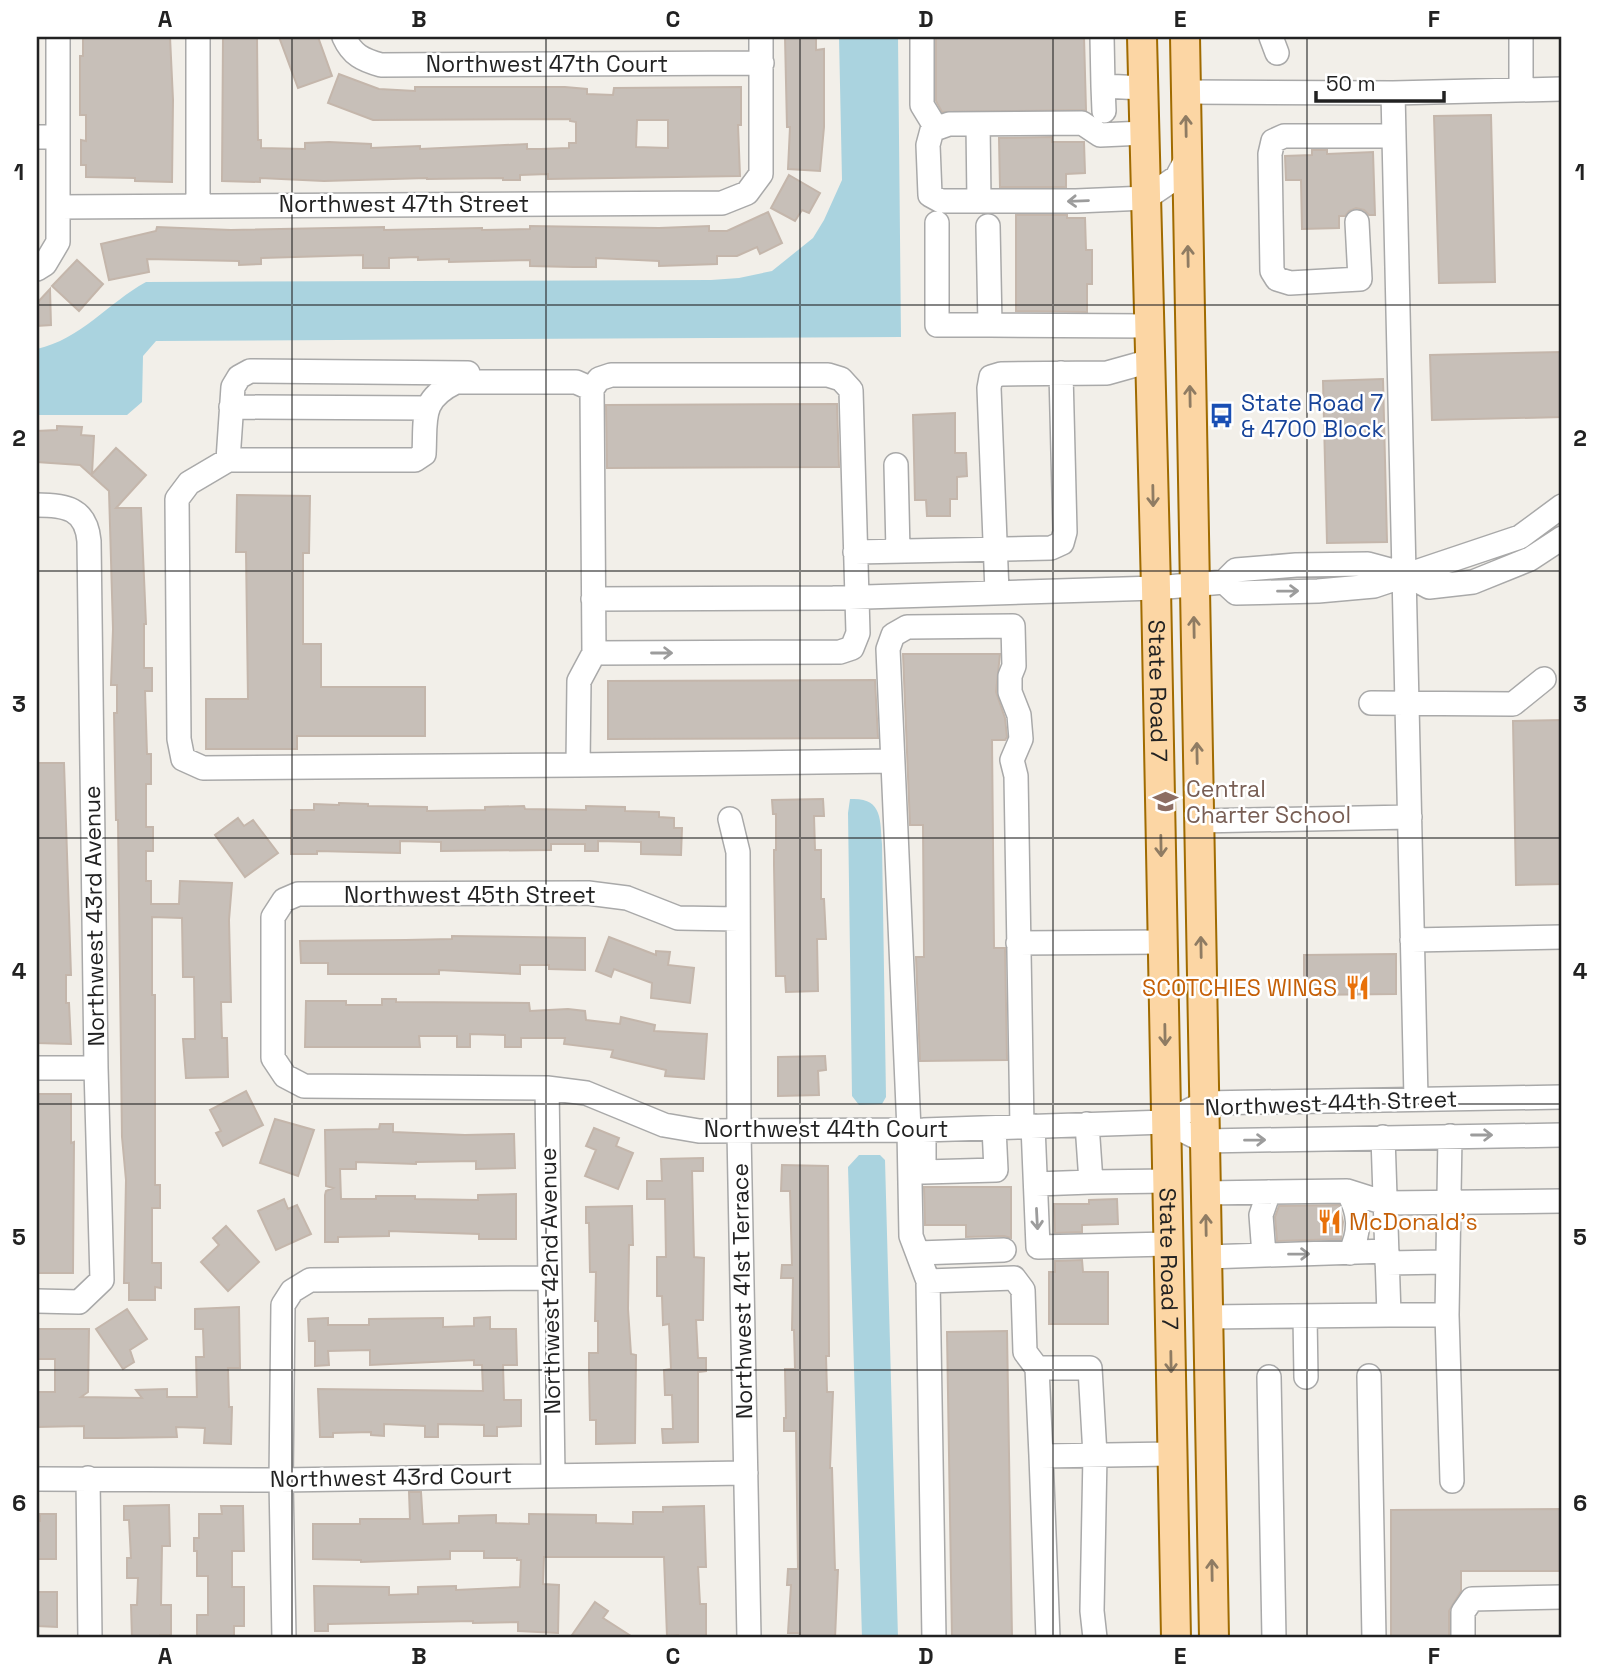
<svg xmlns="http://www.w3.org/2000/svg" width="1599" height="1675" font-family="'Space Grotesk',sans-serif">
<rect width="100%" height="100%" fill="#f2efe9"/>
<path fill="#aad3df" d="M839 37H898L901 337 156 341 143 356 142 402 127 415H37V349C81 339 108 303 146 282L711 280 739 278 772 271 813 238 824 220 842 180Z
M850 799C883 797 880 820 882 844L886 1097 882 1104 859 1105 852 1096 848 813Z
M859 1155H880L885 1160 898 1638H862L848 1167Z"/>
<path fill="#c7bfb8" stroke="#c4b6ab" stroke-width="2" fill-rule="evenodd" d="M83 37H170L173 100 172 182 135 181V178L86 177V165H81V140L86 141V115H80V56H83Z
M223 37H257L258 140H261V148L305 149V143L329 142 371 144V148L420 146V149L527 144V149H541L569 148V143H576V122L570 121V119L373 120 328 103 339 74 379 89 415 91V87H565L587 89V94L613 95 614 88 741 87V125H738L740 176 548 179V174L520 175V180H503V178L427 179V178L324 181 260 178V182L222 181ZM637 120H668V148L636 147Z
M279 37H318L332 76 298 88Z
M785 37H816V50L824 49V127L820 171 788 169 790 127H787Z
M936 37H1084L1086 110 942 112 936 101Z
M1491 115 1495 282 1439 283 1434 116Z
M1052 137V142H1084L1085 173 1066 174V187H1000L999 138Z
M1312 150H1327V154L1373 152 1375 215H1369L1364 210 1356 208 1349 211 1345 216H1339V228L1302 229 1301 180H1286L1285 156 1312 155Z
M789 175 820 193 809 213 802 210 795 221 771 208Z
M768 212 782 243 760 254 757 247 737 256H717V264L659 266V261L596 258V267H573L530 266V260L449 262V259L418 260V257L389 258V268H363V255L261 258V264L239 265V261L147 259 149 272 109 280 101 244 156 231 157 227 231 230 384 227V230L482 228V230L530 229V226L659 228 709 226V231H727Z
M1016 215H1067V218H1085L1086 250H1092V284H1087V312L1016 311Z
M77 260 103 284 79 311 52 286Z
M50 289 51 325 37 326V303Z
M1562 352V417L1432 420 1430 355Z
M1383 379 1387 542 1327 543 1323 381Z
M837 404 839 467 607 468 606 405Z
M955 413V453H966L967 476 957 477V499H950V516H927L926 500H915L913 415Z
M57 426 82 427 81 435 94 436 92 474 116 448 146 475 116 508H141L146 624H144V668H152V691H145L147 754H151V784H146V827H153V851H146V881H151V904H179L180 881 232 883 229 920 231 1002H221L222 1038H227L228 1077 186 1078 183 1039H195L194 977H183L182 918 152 917V995H155V1185H160V1208H152V1263H161V1288L155 1287V1300H129V1283H124L126 1180 122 1137 118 820H116L114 713H117V685H111L113 629 109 491 80 465 37 462V431L57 430Z
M237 495 310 496 309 553H303V644H321V687H425V736H297V749H206V699H248L246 552H236Z
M903 654H1000L996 692 1005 718 1007 737 1005 740H992L994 948H1005L1007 1060 920 1061 916 957H924L923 825H910Z
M875 680 878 738 608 739V681Z
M1562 720V884L1516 885 1513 721Z
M37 763H64L71 975H66V1003H69L71 1044 37 1043Z
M823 799 824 816H814L815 850H821V899H824L826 939H817L818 991 786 992 785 976H776L774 865V850H776V814H773L772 800Z
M339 803 368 804V806L427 807V811L485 810V807L524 806 525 809 586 810V806L625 807V811L659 812V817L674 818V828H682L681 855 641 854V842L598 841V851H585V844H551V850L441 851V842L400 841V853L317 851V854H291V810H314V804L339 805Z
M238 818 244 826 253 820 278 853 245 877 215 835Z
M452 936 585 938V970L549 969V965H520V974L439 970V974H328V963H301L300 941 406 940 452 939Z
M609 937 656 955V951L670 952 668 965 694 968 690 1003 651 998 652 983 614 969 611 977 596 971Z
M1396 954V994L1304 995V955Z
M382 999H396V1002L529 1003 530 1011 568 1009 585 1011 586 1020 620 1024 621 1017 655 1025 654 1031 707 1034 704 1079 665 1076 666 1070 611 1057 613 1050 564 1044 565 1038H521V1047H505V1035L470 1034V1047H457V1036H419L420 1047H305L306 1001H346V1005H382Z
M825 1056 826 1070 818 1071 819 1095 778 1096V1057Z
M246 1091 263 1125 223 1146 216 1133 221 1131 210 1110Z
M37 1094H71V1143L74 1142 73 1273H38Z
M275 1119 314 1130 298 1176 260 1163Z
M380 1124H393V1132L465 1135 514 1134 515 1168 476 1169V1161L416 1162V1164L356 1162V1169H340L341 1199H376V1196H415V1199L478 1200V1195L516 1194V1239H479V1234L389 1231V1236L338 1237V1242H325V1195L326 1191 333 1188 326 1186 325 1130 379 1129Z
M594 1128 619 1138 616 1146 633 1153 618 1189 585 1176 596 1150 586 1146Z
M703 1158V1171H692L694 1257 704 1258 703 1320H696L698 1358H706V1371L698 1372V1442L663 1443 662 1429H673L672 1395H665L664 1370 671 1369 669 1324 663 1325 662 1296H657V1257H666L665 1199H647V1181H662L661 1159Z
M782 1165 828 1166 829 1356H826L827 1392H833L830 1468H832L835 1570H838L835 1638H799L800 1633H788L791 1585H787L788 1569H798L796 1431H784V1418H786L785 1369H795L794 1330H792L793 1278H781L782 1265H792L790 1191H781Z
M924 1187H1011V1238L1004 1236 966 1237V1225H925Z
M284 1199 288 1209 297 1205 311 1234 276 1250 258 1211Z
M1117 1199 1118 1224 1082 1225V1232L1055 1233 1054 1204H1089V1200Z
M1339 1205 1343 1222 1341 1239 1277 1241 1275 1217 1279 1206Z
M632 1206 633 1245H629L628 1309 631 1354 636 1355 635 1443 596 1444V1420H590L589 1372V1353H598V1321H595L596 1272H590L589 1223H586V1207Z
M226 1226 259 1262 228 1291 201 1262 219 1245 213 1238Z
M1082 1260 1083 1272H1108V1324H1049V1272H1055V1261Z
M239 1307 240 1368H228L229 1407H232L231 1444 204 1443 205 1428 176 1427 177 1437 117 1438H84V1426L37 1427V1392H55V1359H37V1329H89L88 1392 81 1397 142 1398 136 1390 167 1389V1397H197L196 1357H204L203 1329H195V1309Z
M127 1309 147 1339 130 1350 134 1362 123 1369 96 1329Z
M490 1317V1329H516L517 1365H503L504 1400H521V1426L497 1427V1436H484V1425L438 1424V1437H425V1426L384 1424V1436L371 1435V1432L333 1433V1437H320L318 1389 483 1391 482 1365H474V1360L370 1365V1350L328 1351 329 1365 315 1366V1341H309L308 1319 328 1318V1325H369V1319L443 1318V1327L474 1326V1318Z
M1007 1331 1012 1638H952L947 1332Z
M409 1492H421L423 1524 459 1523V1516L496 1515V1523L529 1524V1514L596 1515V1523L633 1524V1512H663V1507L704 1506 706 1567H698L700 1604H706V1638H678V1635L667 1636 664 1557H544L543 1584 559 1585 558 1633 518 1631V1622L473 1623V1621L328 1624V1631H315L314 1586 389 1587V1595L418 1594V1587L456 1586V1590L520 1587 521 1560H517V1558H484V1551H450V1559L361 1562V1560L313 1559V1524H360V1519H410Z
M169 1505 170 1546H162L161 1605H171V1635H160V1638H132L131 1605H137L138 1578H127V1558H131L129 1520H124V1506Z
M221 1506H243L244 1551H232V1587H244V1626H234V1638H197V1615H208V1576H197V1551H194V1538H199V1514H222Z
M1562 1509V1571H1461V1591L1449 1611V1638H1391V1510Z
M40 1514H56V1559H37V1521H40Z
M37 1592H57V1627L37 1626Z
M595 1602 608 1611 603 1618 634 1638H570Z"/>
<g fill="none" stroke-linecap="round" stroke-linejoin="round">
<defs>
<path id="minor" d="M344 37C352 55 363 60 381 65L762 63
M922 37V105L936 128
M1102 37 1103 86 1143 88
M1271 37 1277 53
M1521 37V90
M1103 86 1104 111
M1186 92 1393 93 1562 89
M1393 93 1416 1098
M978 124 979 201
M1144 133 1100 135 1082 123 949 124 932 130 928 145 930 195 941 201H1076L1146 198 1177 177 1186 160
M37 137H58
M198 205V37
M59 207 722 203 747 193 761 174V37
M1357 222 1360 279 1290 283 1277 279 1272 271 1270 154 1273 141 1284 136H1394
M937 223V325H990
M988 226 990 325 1149 326
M37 269 45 264 58 242V37
M231 407 426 408
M228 460 233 387 239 377 250 371 468 373
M896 465 898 551
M37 505C65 505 86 508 89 541L96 1068 102 1280 79 1302 37 1301
M855 552 1051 548 1062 543 1065 532 1061 373
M1224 582 1236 593 1318 591 1374 586 1520 537 1562 506
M997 592 989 388 991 377 1001 374 1107 373 1150 361
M593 599 833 598 1156 588 1224 582 1236 570 1296 565 1368 564 1405 574 1429 587 1473 582 1530 559 1562 538
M594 653 840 652 852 648 858 633 851 390 841 379 828 375H611L599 379 592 389 594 653 579 681 578 765 892 761
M1371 703 1513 704 1544 679
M578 765 203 768 183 759 179 739 177 499 189 483 228 460H415L424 454C426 419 419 400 456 382H576L592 389
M730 819 738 852 739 1132 749 1638
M1198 821 1410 817
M738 919 678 918 627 898 588 893 298 894 284 900 273 917V1058L285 1076 304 1086 547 1088 586 1093 664 1125 699 1131 923 1130 1166 1122 1204 1103 1562 1097
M1412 940 1562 937
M1018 943 1163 942
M37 1068H96
M547 1088 553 1475
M1166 1122 1204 1141 1562 1135
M1087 1124 1091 1182 1168 1181
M1033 1126 1038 1247 1169 1244
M924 1143V1172L996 1170 994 1128
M1036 1184 1091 1182
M1347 1191C1360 1212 1361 1231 1350 1253
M1205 1193 1347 1191 1385 1203 1562 1201
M918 1253 1004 1250
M1264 1255 1261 1215 1269 1192
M1207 1257 1387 1251
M1387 1263 1446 1262
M928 1281 1014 1278 1023 1290 1025 1352 1037 1368 1041 1456 1172 1454
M1389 1315H1447L1450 1136
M1447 1315 1452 1481
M1305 1316 1306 1377
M1208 1317 1389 1315 1383 1137
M1037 1368H1090L1095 1455 1092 1611 1095 1638
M1369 1376 1374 1638
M1269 1377 1274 1638
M1041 1456 1048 1638
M88 1478 90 1638
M37 1479 281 1480 746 1473
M284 1638 281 1480 283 1305 292 1291 310 1280 549 1278
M934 1638 928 1281 911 1236 909 1130 888 649 893 635 907 627 1013 626 1014 666 1010 676V692L1019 715 1021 739 1012 760 1016 776 1022 1127
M1463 1638V1612L1472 1599 1562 1597"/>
<g id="major">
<path id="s1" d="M1142 37 1156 588 1176 1638"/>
<path d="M1185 37 1214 1638"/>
</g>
</defs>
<use href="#minor" stroke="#a9a9a9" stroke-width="26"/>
<use href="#major" stroke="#a06b00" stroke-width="32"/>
<use href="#minor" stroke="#fff" stroke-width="23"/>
<use href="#major" stroke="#fcd6a4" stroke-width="28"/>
</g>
<defs><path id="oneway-shaft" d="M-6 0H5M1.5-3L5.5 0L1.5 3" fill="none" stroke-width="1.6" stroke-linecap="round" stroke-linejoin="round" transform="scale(1.75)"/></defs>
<g stroke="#8f7c63">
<use href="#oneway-shaft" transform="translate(1186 126) rotate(-91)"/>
<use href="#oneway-shaft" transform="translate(1188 256) rotate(-91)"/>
<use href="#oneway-shaft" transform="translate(1190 396) rotate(-91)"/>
<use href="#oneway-shaft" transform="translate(1153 496) rotate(89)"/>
<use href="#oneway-shaft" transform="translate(1194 627) rotate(-91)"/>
<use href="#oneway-shaft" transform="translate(1197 753) rotate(-91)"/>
<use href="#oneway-shaft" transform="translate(1161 846) rotate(89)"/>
<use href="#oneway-shaft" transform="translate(1201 947) rotate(-91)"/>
<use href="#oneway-shaft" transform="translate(1165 1035) rotate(89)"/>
<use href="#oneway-shaft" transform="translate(1206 1225) rotate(-91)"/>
<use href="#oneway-shaft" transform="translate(1171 1362) rotate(89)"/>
<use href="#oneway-shaft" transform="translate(1212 1570) rotate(-91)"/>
</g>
<g stroke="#9c9c9c">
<use href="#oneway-shaft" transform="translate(1078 201) rotate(178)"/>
<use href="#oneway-shaft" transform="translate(1288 591) rotate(-1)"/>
<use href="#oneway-shaft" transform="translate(662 653)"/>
<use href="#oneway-shaft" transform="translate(1482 1135)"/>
<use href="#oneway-shaft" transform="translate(1255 1140) rotate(-1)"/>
<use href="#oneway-shaft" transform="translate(1037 1219) rotate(87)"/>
<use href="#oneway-shaft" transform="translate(1299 1254) rotate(-1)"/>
</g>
<path fill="none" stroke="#222" stroke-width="2" stroke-opacity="0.55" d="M292 37V1638M546 37V1638M800 37V1638M1053 37V1638M1307 37V1638M37 305H1562M37 571H1562M37 838H1562M37 1104H1562M37 1370H1562"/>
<defs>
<symbol id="bus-bare" viewBox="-9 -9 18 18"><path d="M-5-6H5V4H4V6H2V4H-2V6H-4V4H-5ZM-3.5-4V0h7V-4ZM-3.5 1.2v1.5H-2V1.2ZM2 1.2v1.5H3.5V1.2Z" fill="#1a4fb4" stroke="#fff" stroke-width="2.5" paint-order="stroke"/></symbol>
<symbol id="school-bare" viewBox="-9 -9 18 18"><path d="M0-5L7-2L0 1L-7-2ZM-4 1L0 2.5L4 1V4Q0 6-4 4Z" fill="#8d6e63" stroke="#fff" stroke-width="2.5" paint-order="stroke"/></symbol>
<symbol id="restaurant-bare" viewBox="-9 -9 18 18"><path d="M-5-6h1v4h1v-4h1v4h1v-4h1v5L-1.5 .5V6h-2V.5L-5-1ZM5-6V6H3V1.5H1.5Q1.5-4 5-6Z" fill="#e8710a" stroke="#fff" stroke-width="2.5" paint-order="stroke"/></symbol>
</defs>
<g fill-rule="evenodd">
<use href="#bus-bare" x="1204" y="398" width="35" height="35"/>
<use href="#school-bare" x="1148" y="784" width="35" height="35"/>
<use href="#restaurant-bare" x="1340" y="970" width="35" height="35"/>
<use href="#restaurant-bare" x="1312" y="1204" width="35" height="35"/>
</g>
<g text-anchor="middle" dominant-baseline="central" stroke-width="5" stroke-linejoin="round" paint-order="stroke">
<g font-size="23" fill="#222" stroke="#fff">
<text x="547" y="64">Northwest 47th Court</text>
<text x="404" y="204">Northwest 47th Street</text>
<text stroke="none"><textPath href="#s1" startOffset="654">State Road 7</textPath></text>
<text x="470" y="895">Northwest 45th Street</text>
<text transform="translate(94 916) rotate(-91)">Northwest 43rd Avenue</text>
<text transform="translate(1331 1103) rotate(-2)">Northwest 44th Street</text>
<text x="826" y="1129">Northwest 44th Court</text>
<text stroke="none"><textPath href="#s1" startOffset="1222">State Road 7</textPath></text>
<text transform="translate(550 1281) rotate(-91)">Northwest 42nd Avenue</text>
<text transform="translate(742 1291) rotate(-91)">Northwest 41st Terrace</text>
<text transform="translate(391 1477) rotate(-1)">Northwest 43rd Court</text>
</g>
<g font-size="23" fill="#164399" stroke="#fff" text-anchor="start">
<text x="1241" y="403">State Road 7<tspan x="1241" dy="26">&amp; 4700 Block</tspan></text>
</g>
<g font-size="23" fill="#785e54" stroke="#fff" text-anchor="start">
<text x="1186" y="789">Central<tspan x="1186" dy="26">Charter School</tspan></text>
</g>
<g font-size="23" fill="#c56008" stroke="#fff" text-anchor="end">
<text x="1337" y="988">SCOTCHIES WINGS</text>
<text x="1349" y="1222" text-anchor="start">McDonald's</text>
</g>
</g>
<rect width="1599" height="1675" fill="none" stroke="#ffffff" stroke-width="77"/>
<path d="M1316 91v10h128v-10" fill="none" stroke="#222222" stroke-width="3.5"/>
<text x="1326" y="91" font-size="21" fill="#222222" stroke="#ffffff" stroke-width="5" paint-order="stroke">50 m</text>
<rect x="38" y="38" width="1522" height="1598" fill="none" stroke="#222" stroke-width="2.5"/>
<g font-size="23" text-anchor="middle" font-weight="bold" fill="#222">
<text x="165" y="27">A</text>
<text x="419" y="27">B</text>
<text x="673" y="27">C</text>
<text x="926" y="27">D</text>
<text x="1180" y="27">E</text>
<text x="1434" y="27">F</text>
<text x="19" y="180">1</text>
<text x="1580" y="180">1</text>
<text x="19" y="446">2</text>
<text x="1580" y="446">2</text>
<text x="19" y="712">3</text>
<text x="1580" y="712">3</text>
<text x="19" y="979">4</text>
<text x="1580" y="979">4</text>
<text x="19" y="1245">5</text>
<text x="1580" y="1245">5</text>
<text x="19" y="1511">6</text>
<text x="1580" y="1511">6</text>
<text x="165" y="1664">A</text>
<text x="419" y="1664">B</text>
<text x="673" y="1664">C</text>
<text x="926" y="1664">D</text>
<text x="1180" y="1664">E</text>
<text x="1434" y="1664">F</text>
</g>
</svg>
